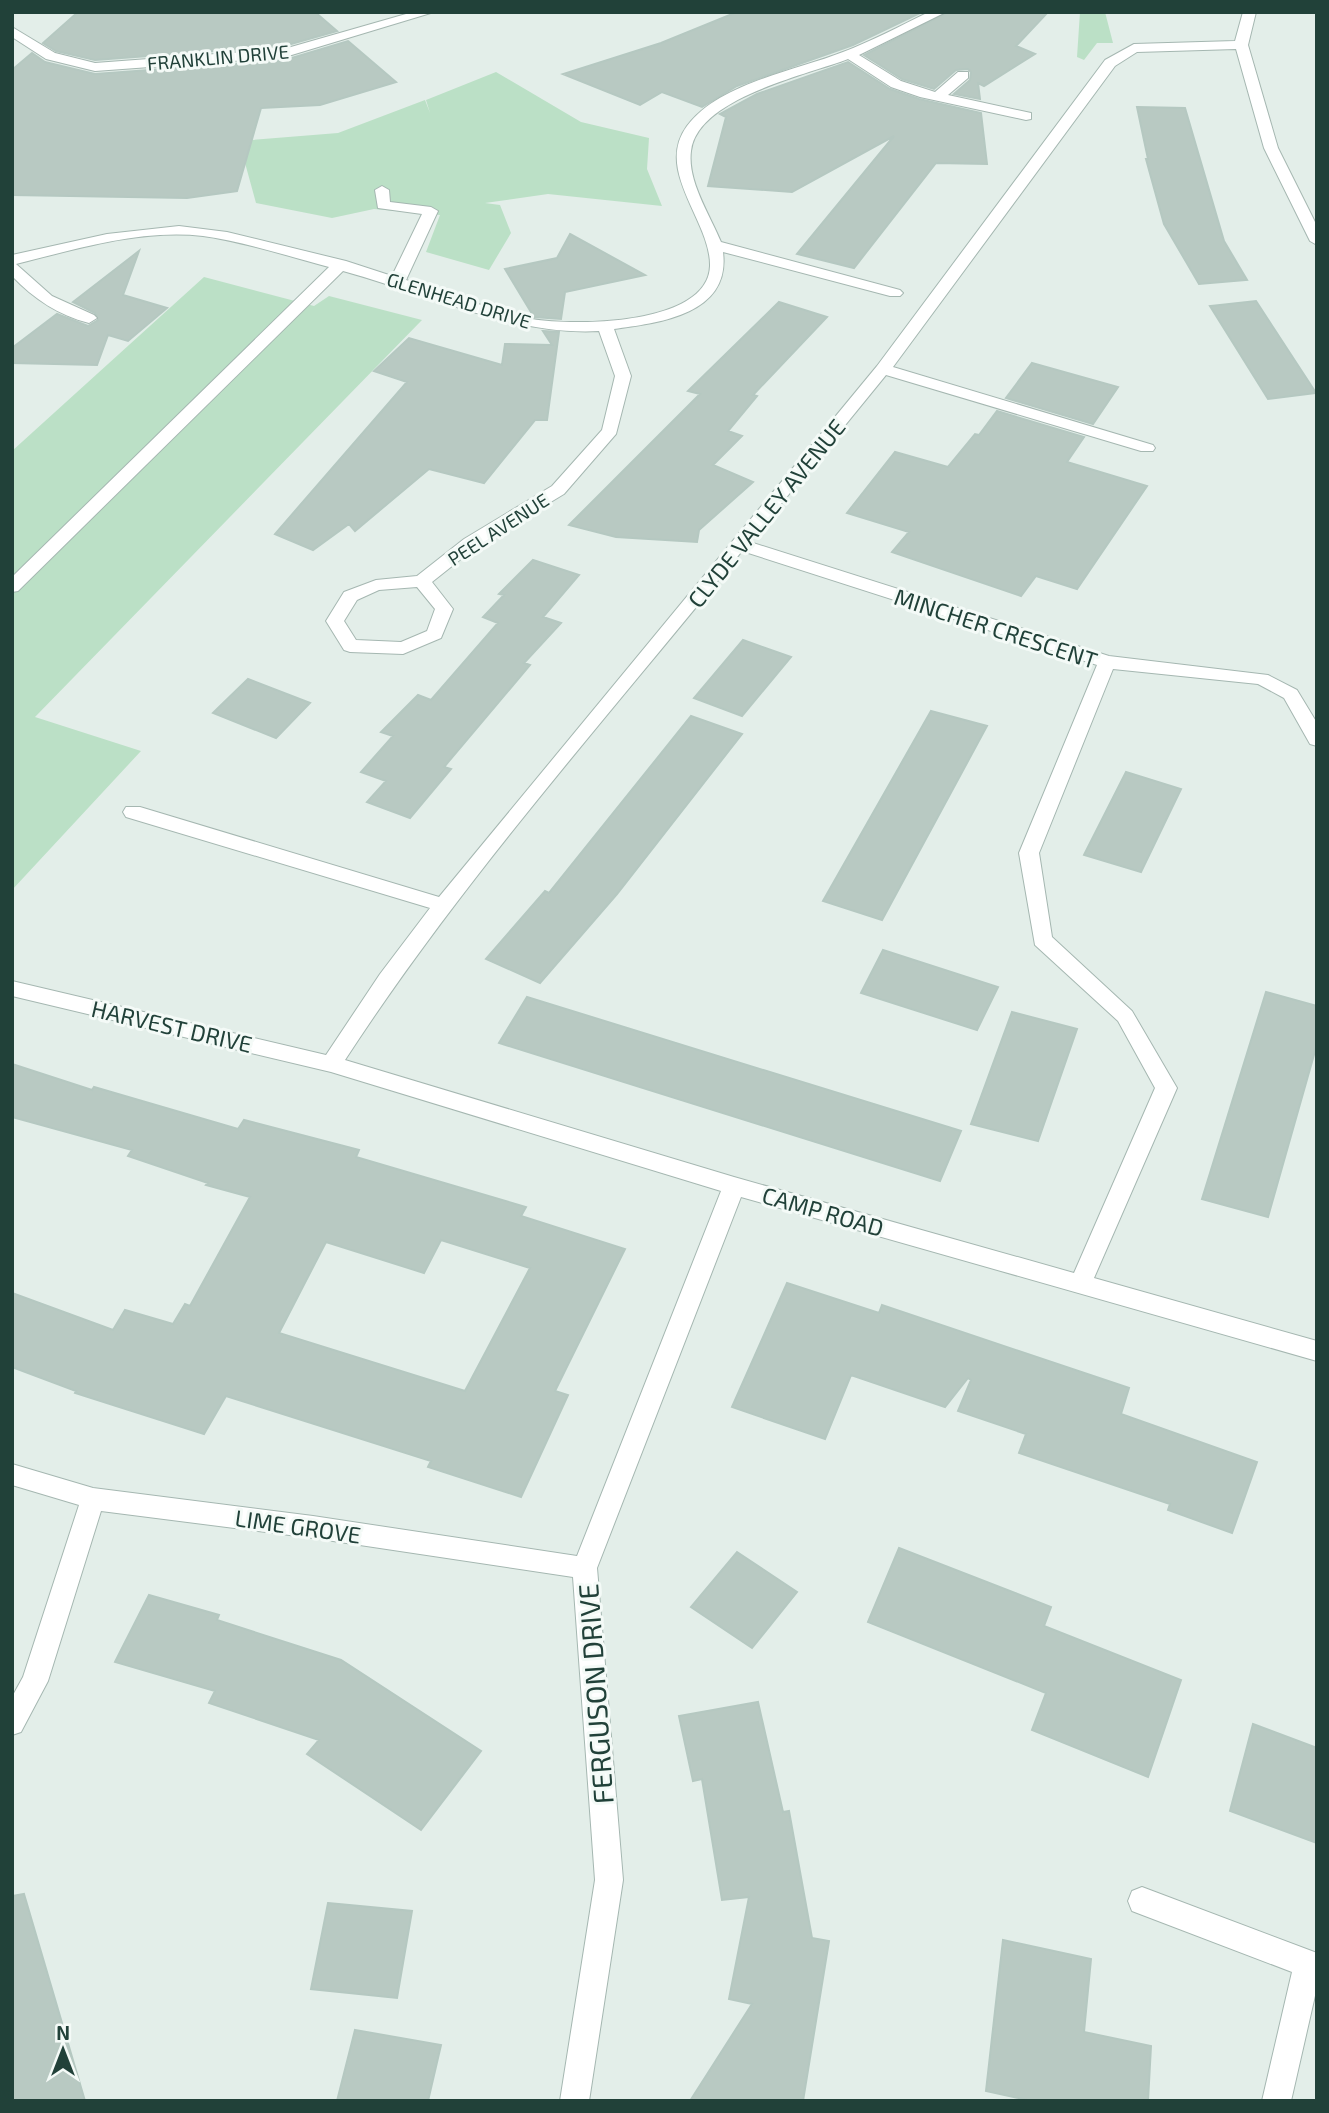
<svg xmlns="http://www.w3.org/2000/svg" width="1329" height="2113" font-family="'Exo 2',sans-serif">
<rect width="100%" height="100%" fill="#e3eee9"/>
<path fill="#bbe0c6" d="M1080 12H1105L1113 43H1097L1084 60 1077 57Z
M496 72 581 122 649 138 647 169 662 206 548 194 485 203 500 205 511 233 489 270 426 252 440 215 374 209 332 218 256 203 239 141 338 133 425 100 430 113 426 100Z
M204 277 314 306 329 296 422 320 35 717 141 751 12 890V451Z"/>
<path fill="#b8c9c2" stroke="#b5c8c1" stroke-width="2" fill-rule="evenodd" d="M78 12H315L337 31 284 46 95 60 56 51 43 43Z
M737 12H922L853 45 737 86 702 107 662 92 640 105 563 74 661 43Z
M948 12H1048L1016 46 1035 54 984 86 978 83 980 99 954 94 970 80 971 72 968 69 956 70 934 89 902 79 864 55Z
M348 41 396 82 320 105 261 108 237 191 187 198 12 195V70L32 53 45 62 95 74 285 60Z
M848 62 890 89 919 99 981 113 987 164 936 163 854 268 797 254 894 136 792 192 708 186 726 117 720 114 757 94Z
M1137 107 1185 108 1224 241 1247 280 1199 284 1164 224 1146 159H1148Z
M570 234 645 275 565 292 561 319 534 317 505 269 557 258Z
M139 251 123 295 167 308 128 341 108 335 97 365 12 363V348L57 314 88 326 98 320 95 313 73 302Z
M1256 301 1316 393 1268 399 1210 306Z
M779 302 827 317 753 395 757 396 728 431 742 436 713 465 753 482 699 530 697 542 616 537 569 525 700 394 688 391Z
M543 331 559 332 547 420H535L484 483 429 469 355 531 349 524 313 550 275 534 407 382 374 371 409 338 502 365 505 344 552 345Z
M1032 363 1118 387 1093 424 1006 398Z
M997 411 1084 437 1067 462 1147 486 1077 589 1036 576 1021 596 892 552 909 532 847 513 895 452 948 467 975 434 979 435Z
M533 560 579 575 543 617 561 623 524 663 530 665 444 767 451 769 410 818 367 802 386 781 361 772 393 736 381 732 418 695 431 700 498 623 483 617 504 595 499 594Z
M743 640 791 657 742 716 694 698Z
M248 679 310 703 276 738 213 713Z
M931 711 987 726 882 920 823 901Z
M691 716 742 734 617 894 540 983 486 959 545 891 549 893Z
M1126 772 1181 789 1141 872 1084 855Z
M883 950 998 987 977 1030 861 993Z
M1266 992 1317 1006V1044L1268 1217 1202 1199Z
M527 997 961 1131 940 1181 499 1043Z
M1012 1012 1077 1029 1038 1141 971 1124Z
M12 1064 92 1090 94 1087 238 1129 244 1120 359 1150 356 1157 526 1207 521 1216 625 1249 555 1391 568 1395 521 1497 428 1467 431 1461 226 1396 204 1434 75 1393 76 1391 12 1367V1293L113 1330 125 1310 173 1324 185 1304 190 1306 250 1197 206 1185 208 1183 128 1156 132 1150 12 1117ZM441 1240 530 1268 465 1391 279 1333 326 1242 424 1273Z
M787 1283 879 1313 882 1305 1129 1388 1121 1414 1257 1462 1232 1533 1168 1510 1170 1504 1019 1453 1026 1434 958 1411 971 1380 968 1378 945 1407 851 1375 825 1439 732 1407Z
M899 1548 1051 1607 1044 1626 1181 1680 1148 1777 1032 1730 1046 1693 868 1622Z
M737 1552 797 1592 752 1648 691 1607Z
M149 1595 219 1615 217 1620 341 1660 481 1751 421 1830 307 1754 319 1740 209 1703 215 1691 115 1662Z
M758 1702 783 1812 789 1811 812 1938 829 1941 803 2101H690L752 2004 729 1999 749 1897 722 1900 702 1779 693 1781 679 1716Z
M1253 1724 1317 1748V1843L1230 1811Z
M24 1894 85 2101H12V1896Z
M328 1903 412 1911 397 1998 311 1989Z
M1003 1940 1091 1959 1084 2032 1151 2046 1148 2101H1032L986 2091Z
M355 2030 441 2045 428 2101H337Z"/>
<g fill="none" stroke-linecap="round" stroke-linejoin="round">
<defs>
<path id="minor" d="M413 12H434L285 57 95 71 46 59 12 37V27L55 53 95 63 284 49Z
M929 12H946L859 55 901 81 935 92 958 72H968V78L948 95 1031 113V119L1026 120 920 97 891 87 848 59C807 75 697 98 691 151 687 181 710 215 721 242L900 290 903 293 900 296H890L723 252C731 314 660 323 614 329L631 376 616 434 564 494 476 547 432 582 453 609 441 638 403 654 350 652 344 650 326 621 344 592 376 580 417 576 464 539 552 486 602 430 615 376 599 331C514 336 424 293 343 271L18 591 12 592V577L329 267C291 257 242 241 203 236 140 229 77 249 16 264L52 296 94 315 97 318 89 323C58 315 34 299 12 276V255L107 234 179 226 227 232 346 261 392 276 422 214 378 208 375 190 382 186 389 190 390 202 431 207 438 211 406 280C447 292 489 310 532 319 572 326 708 326 710 266 711 221 654 171 687 126 719 83 795 71 843 52 872 41 900 26 929 12ZM417 587 435 609 427 631 401 642 356 640 344 621 357 600 379 590Z
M1243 12H1256L1248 45 1278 148 1317 226V245L1310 241 1264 148 1236 49 1137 52 1115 66 893 367 1153 445 1155 448 1153 451H1141L886 375 750 542 1109 656 1268 675 1297 690 1317 723V746L1310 744 1284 698 1258 684 1113 669 1039 853 1052 937 1132 1011 1177 1088 1094 1278 1317 1341V1361L741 1197 597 1568 623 1880 589 2101H560L595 1880 573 1577 313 1538 101 1511 48 1681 21 1732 12 1735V1697L23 1677 79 1505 12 1485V1464L93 1488 313 1516 577 1556 721 1191 331 1072 12 996V981L326 1055 380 974 430 908 126 817 123 812 126 807H140L439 897 877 366 1105 60 1134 44 1235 41ZM742 551 1097 665 1019 853 1035 945 1118 1021 1155 1088 1074 1273 734 1177 345 1060C462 880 607 718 742 551Z
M1142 1887 1317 1953V1987L1291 2101H1262L1292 1972 1132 1911 1128 1901 1132 1891Z"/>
</defs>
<use href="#minor" stroke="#a5b7b1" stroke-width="2"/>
<use href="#minor" fill="#fff" fill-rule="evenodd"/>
</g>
<g text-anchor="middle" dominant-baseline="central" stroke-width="6" stroke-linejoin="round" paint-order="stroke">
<g font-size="19" fill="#214139" stroke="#f4faf7">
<text transform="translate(218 57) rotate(-5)">FRANKLIN DRIVE</text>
<text transform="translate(459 300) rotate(17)">GLENHEAD DRIVE</text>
<text transform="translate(498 529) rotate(-33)">PEEL AVENUE</text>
</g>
<g font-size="23" fill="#214139" stroke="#f4faf7">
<text transform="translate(766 513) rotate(-51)">CLYDE VALLEY AVENUE</text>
<text transform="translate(996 628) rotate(18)">MINCHER CRESCENT</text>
<text transform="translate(172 1026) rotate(13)">HARVEST DRIVE</text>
<text transform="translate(823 1211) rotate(16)">CAMP ROAD</text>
<text transform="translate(298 1526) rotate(8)">LIME GROVE</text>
</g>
<g font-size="28" fill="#214139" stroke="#f4faf7">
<text transform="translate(595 1694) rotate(-94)">FERGUSON DRIVE</text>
</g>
</g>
<rect width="1329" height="2113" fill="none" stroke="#214139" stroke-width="28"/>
<g transform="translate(63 2050)" stroke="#f4faf7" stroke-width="5" paint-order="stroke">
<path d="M0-5L12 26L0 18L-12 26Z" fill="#214139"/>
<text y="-10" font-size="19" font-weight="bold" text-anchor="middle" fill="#214139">N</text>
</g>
</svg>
